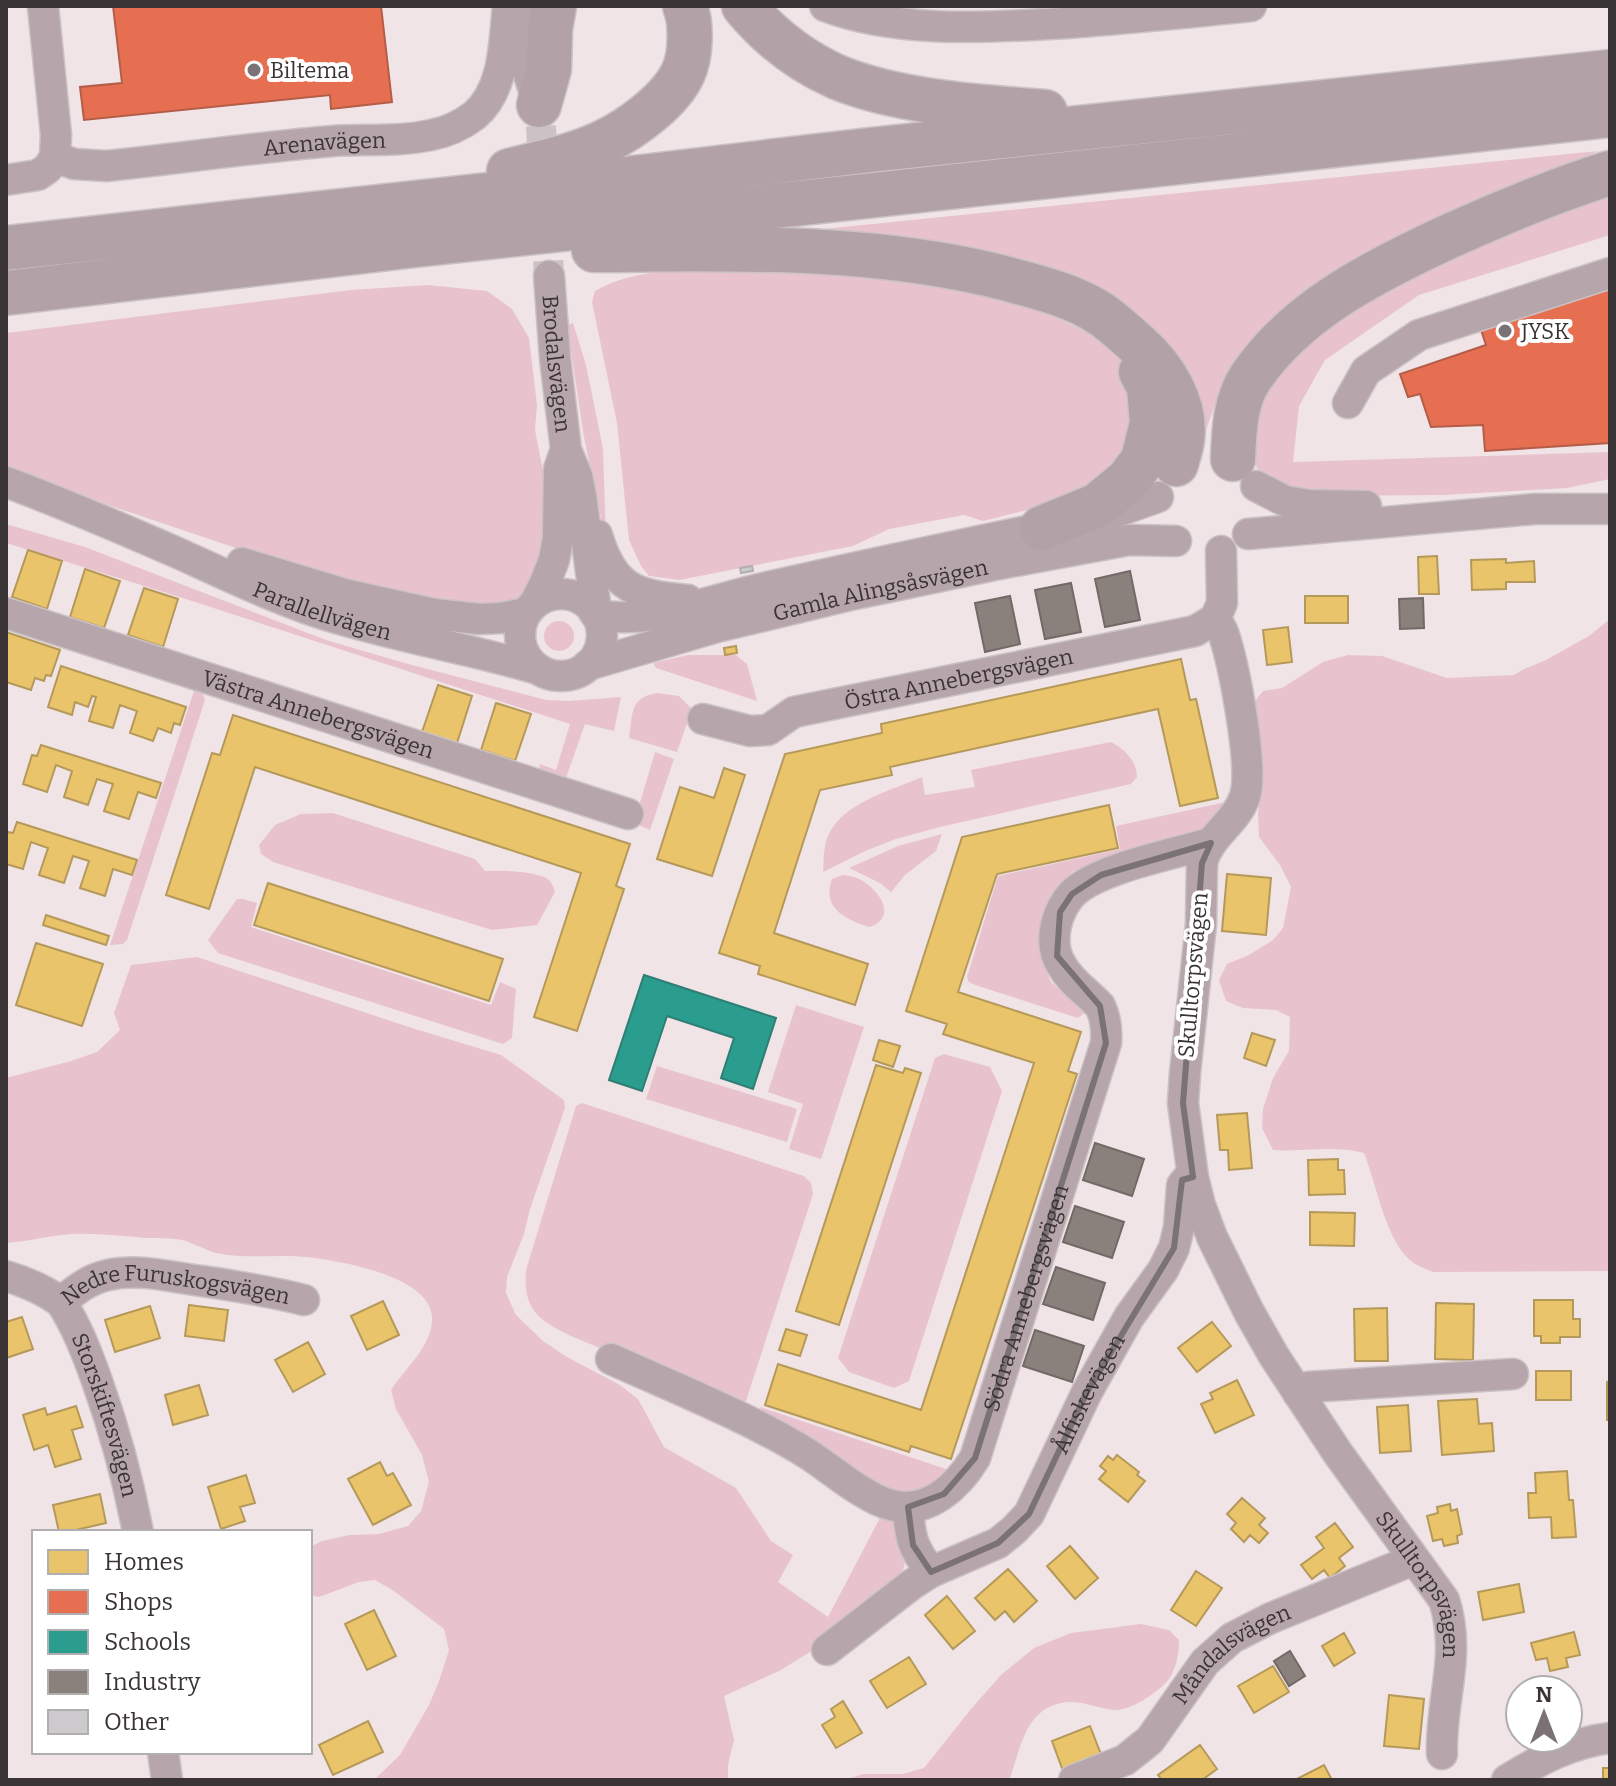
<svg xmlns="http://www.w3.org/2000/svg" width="1616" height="1786" font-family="Bitter,serif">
<rect width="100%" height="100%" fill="#f0e4e7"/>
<path fill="#e8c3cd" d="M1598 151 1350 267 1223 382 1206 430H1199L1154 336 813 230Z
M1610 194V235L1419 295 1325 360 1299 406 1293 462 1610 452V479L1567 488 1445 495 1315 496 1266 479 1254 464 1245 447 1262 388 1341 312 1467 249Z
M741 269 884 274 981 291 1033 307 1087 332 1134 369 1143 441 1095 493 983 521 964 515 889 529 853 546 679 580 649 576 641 566 629 540 617 423 592 302 595 291C638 266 694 271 741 269Z
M428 285 487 291 512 309 529 338 537 405 535 430 544 476 548 523 540 571 524 594 506 605 472 607 401 595 289 566 114 507 6 465V333L351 290Z
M573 323 586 365 603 449 606 541 584 437 567 325Z
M6 524 85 547 326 640 408 664 546 700 569 701 621 697 614 731 585 724 566 778 539 770 540 764 556 770 570 724 189 600 6 543Z
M1610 619V1271L1433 1272C1427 1269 1420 1267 1415 1264 1386 1245 1377 1185 1364 1153 1333 1145 1304 1152 1273 1150L1262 1128 1263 1109 1273 1078 1289 1051 1290 1017 1276 1010 1243 1008 1226 1001 1219 980 1227 964 1249 955 1273 940 1283 928 1291 887 1280 865 1259 837 1258 813 1261 791 1260 761 1254 717 1255 701 1263 691 1282 688 1323 662 1348 655 1382 656 1447 678 1514 675 1524 669 1544 661 1589 636Z
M544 636a15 15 0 1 1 30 0a15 15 0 1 1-30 0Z
M688 655H736L747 664 757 701 656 668 653 663Z
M195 688 202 692 205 700 127 940 123 944 110 945Z
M658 693 679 696 692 709 677 752 629 738C633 714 629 697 658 693Z
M1111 742C1125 749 1137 762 1137 777L1131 784 944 826 896 839 865 851 823 872C824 864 823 855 825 847 832 805 888 792 922 777L925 795 975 787 971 770Z
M655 752 674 759 650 830 634 823Z
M1235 800 1210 832 1110 857 1072 872 1052 894 1043 914 1039 937 1041 959 1051 982 1084 1013 1078 1018 975 985 969 982 967 977 998 876 1120 849 1116 826Z
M333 813 475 859 485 871C501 870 530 871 544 877 551 880 553 885 555 892L537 925 492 930 273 862 261 854 259 845 275 825 301 814Z
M942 834 936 851 905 875 891 892 880 883 849 868 898 846Z
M843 875C849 876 855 876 861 880 879 890 898 916 870 927 847 920 821 909 832 879Z
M237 899H243L257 903 251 927 491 1005 500 982 516 989 512 1038 503 1044 218 953 208 940Z
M197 957 412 1028 501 1055 564 1100 565 1108 530 1209 524 1234 507 1277 506 1293 516 1315 543 1341 567 1357 620 1385 638 1399 664 1447 736 1488 771 1541 793 1555 778 1582 828 1617 880 1518 890 1520 899 1524 908 1553 902 1573 890 1593 815 1649 779 1671 724 1696 734 1740 728 1765V1780H374L400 1755 429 1705 439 1681 449 1650 444 1629 394 1591 375 1580 359 1582 319 1597 310 1595V1547L322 1541 349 1535 379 1534 408 1526 421 1511 429 1482 422 1455 396 1409 391 1390C405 1368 433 1346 432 1317 430 1277 345 1262 314 1258 281 1253 249 1260 216 1253 205 1250 194 1243 182 1240 171 1238 157 1238 146 1238 121 1236 97 1233 72 1234 50 1235 28 1242 6 1243V1078L71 1061 97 1052 120 1030 114 1013 131 965Z
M796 1005 864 1027 821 1159 789 1149 803 1104 768 1092Z
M944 1054 990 1067 1002 1091 909 1381 894 1388 849 1372 838 1358 935 1058Z
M657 1066 797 1109 787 1142 646 1099Z
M582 1103 804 1176 811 1183 813 1194 746 1401 738 1404 727 1401 571 1336C537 1320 523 1309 526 1270L576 1106Z
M760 1407 952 1471C920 1492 918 1495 878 1490L763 1413Z
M1141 1624 1169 1630 1179 1640C1179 1653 1177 1664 1171 1676 1164 1689 1131 1711 1115 1710 1092 1708 1074 1695 1049 1707 1023 1720 1019 1755 1009 1780H844L863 1774H903L924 1768 971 1709 1001 1675 1034 1648 1071 1633Z"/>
<path fill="#e9c46a" stroke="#b5995a" stroke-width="2" d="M28 550 62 561 47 609 12 597Z
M1437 556 1439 594H1419L1418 557Z
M1506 559V563L1534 561 1535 582H1506V589L1472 590 1471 560Z
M85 569 120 581 104 628 70 617Z
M144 588 178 599 163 647 128 635Z
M1305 596H1348V623H1305Z
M1288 627 1292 662 1267 665 1263 630Z
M6 632 60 650 51 676 46 675 44 681 35 678 31 690 6 682Z
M736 646 737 653 725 655 724 648Z
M1181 659 1190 700 1196 699 1218 798 1180 806 1158 709 890 767 892 775 820 790 774 933 868 964 855 1005 758 974 760 966 719 953 785 754 882 733 881 724Z
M61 666 186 707 180 725 174 723 171 733 158 728 153 741 130 733 137 711 120 705 113 728 89 721 96 697 92 696 88 707 75 702 72 715 48 707Z
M438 685 472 696 457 743 422 732Z
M496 703 531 714 515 761 481 750Z
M233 715 630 844 616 886 624 889 577 1031 534 1017 581 873 255 767 209 909 166 895 212 753 220 755Z
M41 745 161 783 156 798 138 792 129 819 104 811 113 784 97 779 88 805 64 797 72 771 56 765 47 792 23 784 32 755 37 756Z
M724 768 745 775 712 876 657 859 680 787 714 798Z
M1109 805 1118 848 997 874 958 992 1081 1032 1068 1071 1077 1074 951 1459 911 1446 909 1452 765 1405 778 1364 921 1410 1034 1063 943 1034 947 1024 906 1011 962 837Z
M17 822 137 860 132 875 113 869 105 896 80 888 89 861 73 856 64 883 39 875 48 848 31 842 23 869 6 864V837L8 832 13 833Z
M1227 874 1271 878 1266 935 1222 931Z
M268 883 503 959 489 1001 254 925Z
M46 915 109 936 106 945 43 925Z
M36 943 103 964 82 1026 16 1005Z
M1252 1033 1275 1040 1266 1066 1244 1058Z
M879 1040 900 1046 893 1067 873 1060Z
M876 1065 903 1073 905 1068 921 1073 839 1325 796 1311Z
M1247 1113 1252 1168 1229 1170 1228 1150H1220L1217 1115Z
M1338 1159V1170H1344L1345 1194 1309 1195 1308 1160Z
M1310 1212 1355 1213 1354 1246 1310 1245Z
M1534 1300H1573V1319H1580V1337H1560V1343H1541V1336H1534Z
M383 1301 399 1335 367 1350 351 1316Z
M1436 1303 1474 1304 1473 1360 1435 1359Z
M189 1305 228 1310 224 1341 185 1336Z
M150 1306 160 1338 115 1352 105 1320Z
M1387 1308 1388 1361H1355L1354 1309Z
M22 1317 33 1349 6 1358V1322Z
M1212 1322 1231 1346 1197 1372 1178 1348Z
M786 1329 807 1335 800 1356 779 1350Z
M308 1342 325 1374 293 1392 275 1360Z
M1536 1371H1571V1400H1536Z
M1237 1380 1254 1415 1215 1433 1201 1404 1213 1399 1210 1393Z
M1610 1381V1420H1607V1382Z
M199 1385 208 1415 173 1425 165 1395Z
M1477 1399 1479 1424 1492 1423 1494 1451 1442 1455 1438 1401Z
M1408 1405 1411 1451 1380 1453 1377 1407Z
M76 1406 83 1427 72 1430 81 1459 55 1467 48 1445 34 1450 23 1415 45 1408 47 1415Z
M1117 1455 1139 1472 1137 1475 1145 1481 1128 1502 1099 1479 1106 1471 1100 1466 1108 1456 1113 1460Z
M380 1462 387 1476 393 1473 411 1505 373 1525 348 1479Z
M1567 1471 1569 1500H1573L1576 1537 1552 1538 1551 1517 1529 1518 1528 1493H1536L1535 1473Z
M246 1475 255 1503 240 1507 245 1521 221 1529 208 1487Z
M100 1494 106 1523 67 1532H59L53 1505Z
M1242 1498 1265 1518 1259 1525 1268 1533 1259 1543 1250 1535 1244 1542 1231 1529 1236 1523 1227 1514Z
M1450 1504 1451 1511 1457 1509 1462 1534 1457 1536 1458 1543 1444 1546 1442 1539 1433 1541 1427 1516 1438 1513 1437 1507Z
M1335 1523 1353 1547 1339 1558 1345 1566 1330 1578 1324 1570 1312 1579 1301 1565 1324 1548 1316 1537Z
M1070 1546 1098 1578 1075 1599 1047 1566Z
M1008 1569 1037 1601 1014 1622 1005 1611 995 1620 975 1598Z
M1196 1571 1222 1588 1196 1626 1171 1610Z
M1519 1584 1524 1612 1483 1620 1478 1592Z
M947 1596 975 1631 953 1649 925 1615Z
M374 1610 396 1656 367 1670 345 1624Z
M1574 1632 1580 1655 1566 1658 1568 1667 1550 1671 1547 1658 1536 1660 1531 1643Z
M1344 1633 1355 1653 1334 1666 1322 1646Z
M909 1657 926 1684 887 1708 870 1681Z
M1273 1666 1289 1692 1254 1713 1238 1686Z
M1389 1695 1424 1699 1419 1749 1384 1746Z
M843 1701 862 1733 836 1748 822 1725 835 1717 831 1709Z
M368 1721 383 1752 333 1775 319 1745Z
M1090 1726 1102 1757 1063 1771 1052 1741Z
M1200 1745 1217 1769 1202 1780H1162L1158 1775Z
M1324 1765 1332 1780H1295Z
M1603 1768H1610V1780H1603Z"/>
<path fill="#e76f51" stroke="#b35d49" stroke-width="2" d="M113 6H381L392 102 331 109 330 95 84 120 80 87 122 83Z
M1609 288 1610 443 1485 451 1483 425 1431 427 1420 394 1408 397 1400 374 1486 345 1481 330Z"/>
<path fill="#2a9d8f" stroke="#2f7e74" stroke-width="2" d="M644 975 776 1018 753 1089 721 1078 734 1038 667 1016 642 1091 609 1080Z"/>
<path fill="#8a817c" stroke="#726a67" stroke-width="2" d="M1130 571 1140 620 1105 627 1095 579Z
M1071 583 1081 632 1045 639 1035 590Z
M1010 596 1020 644 985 652 975 603Z
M1423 598 1424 628 1400 629 1399 599Z
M1095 1143 1144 1159 1132 1196 1083 1180Z
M1075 1206 1124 1222 1112 1258 1063 1242Z
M1056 1267 1105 1283 1093 1320 1043 1304Z
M1035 1330 1084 1346 1072 1382 1023 1366Z
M1290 1651 1305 1676 1289 1686 1274 1661Z"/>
<path fill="#cccacd" stroke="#b2b0b3" stroke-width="2" d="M752 566 753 571 741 573 740 568Z"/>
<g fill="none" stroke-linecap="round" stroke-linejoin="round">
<path stroke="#ccc1c4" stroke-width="30" stroke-dasharray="30 15" stroke-linecap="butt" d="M541 126 549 276"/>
<defs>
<g id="minor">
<path d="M825 6C893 32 978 28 1049 24 1117 20 1184 13 1251 6"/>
<path d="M519 9 527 69 538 103"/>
<path id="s1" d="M55 157 74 164 107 166C183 158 258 147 333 141 365 139 399 142 431 135 447 132 462 125 475 115 505 89 504 42 508 6"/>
<path d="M6 180 38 175 48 168 55 157 56 135 43 6"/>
<path id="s2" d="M549 276 555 358 566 450 577 476 581 496 595 603 594 612"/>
<path d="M1348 403 1366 371 1419 335 1610 273"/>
<path id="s3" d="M6 482C65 504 123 529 180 554 226 575 272 597 320 613 392 636 466 648 538 669"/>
<path d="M1256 486 1285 501 1309 505 1366 506"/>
<path d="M1248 534 1535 509H1610"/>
<path d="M597 535C613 589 635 595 688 600"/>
<path id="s4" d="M1221 551 1222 603 1215 619C1219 624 1222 629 1224 635 1234 666 1254 767 1245 796 1237 822 1208 836 1202 863L1201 924 1185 1073 1183 1103 1193 1177 1200 1205 1212 1237 1249 1312 1274 1356 1337 1452 1444 1600C1462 1655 1440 1700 1442 1754"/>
<path d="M242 563 348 595 434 614 479 619 501 618 526 613"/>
<circle cx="561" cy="635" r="41"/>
<path d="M535 603 545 583 554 560 558 538 559 469 565 452"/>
<path id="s5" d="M6 613 628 814"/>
<path d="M596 615C655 625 711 599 768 587 883 561 998 537 1113 513L1158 497"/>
<path id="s6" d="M588 665 717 627 855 594 994 565 1129 540 1176 541"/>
<path id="s7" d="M703 719 750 731 768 730 794 712 1195 631 1215 619"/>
<path id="s8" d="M6 1276C26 1282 44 1290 61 1302 76 1290 89 1279 108 1275 134 1269 163 1275 188 1279 228 1285 266 1290 304 1300"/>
<path id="s9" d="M61 1302C77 1327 87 1353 97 1381 115 1431 128 1480 138 1532"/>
<path id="s10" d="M611 1359C675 1388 748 1417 808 1454 831 1469 866 1499 891 1505 928 1515 958 1486 975 1458L1106 1043C1107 1030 1106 1018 1100 1006 1088 993 1071 982 1062 966 1054 954 1053 939 1056 925 1059 913 1064 902 1073 893 1099 868 1174 854 1211 843"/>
<path d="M1298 1393 1308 1387 1513 1374"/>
<path d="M908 1507C910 1538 912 1547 931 1572"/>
<path id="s11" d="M827 1650 911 1585 931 1572 998 1543 1014 1530 1029 1514 1087 1392 1129 1317 1163 1270 1174 1248 1179 1227 1182 1185 1187 1179 1191 1178"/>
<path d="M163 1752 167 1780"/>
<path id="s12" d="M1074 1780 1125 1760 1150 1740 1205 1662 1232 1638 1271 1618 1413 1560"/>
<path d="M1507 1780C1539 1760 1573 1742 1610 1738"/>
</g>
<path id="highway" d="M744 6C769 36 801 61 837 77 897 102 979 107 1045 112
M539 105 549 69 550 29 554 6
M509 171C541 163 575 156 604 142 631 129 670 101 683 73 691 56 692 24 685 6
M6 248 515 192 870 150 1610 72
M594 250C731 249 870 244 1004 278 1037 287 1072 295 1101 314 1114 323 1126 334 1138 345 1164 368 1187 404 1182 440 1181 448 1178 456 1176 464
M6 293 415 245 1610 115
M1233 459C1234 432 1235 400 1251 377 1296 311 1371 273 1441 240 1496 215 1552 191 1610 173
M1042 528 1098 505 1128 480 1143 460 1152 423 1149 387 1141 372"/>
</defs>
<use href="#minor" stroke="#cbc2c4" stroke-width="33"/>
<use href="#highway" stroke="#cbc2c4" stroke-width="47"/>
<use href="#minor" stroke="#b6a5aa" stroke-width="30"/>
<use href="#highway" stroke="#b2a1a6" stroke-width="44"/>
</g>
<path fill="none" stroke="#7a7274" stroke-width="6" stroke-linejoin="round" d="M1211 843 1202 863 1183 1103 1193 1177 1182 1180 1174 1248 1087 1392 1029 1514 998 1543 931 1572 913 1545 908 1507 944 1494 975 1458 1106 1043 1100 1006 1057 956 1060 912 1072 894 1101 875Z"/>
<g fill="#7a7274" stroke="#fff" stroke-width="3">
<circle cx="254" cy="70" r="8"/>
<circle cx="1505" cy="331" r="8"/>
</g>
<g text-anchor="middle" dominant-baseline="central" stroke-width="8" stroke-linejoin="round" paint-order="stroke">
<g font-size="22" fill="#3b3436" stroke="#fff" text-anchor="start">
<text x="270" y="70">Biltema</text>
<text x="1521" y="331">JYSK</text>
</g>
<g font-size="22" fill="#3b3436" stroke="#fff">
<text stroke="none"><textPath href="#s1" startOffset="272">Arenavägen</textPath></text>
<text stroke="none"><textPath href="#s2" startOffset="88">Brodalsvägen</textPath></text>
<text stroke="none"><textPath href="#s6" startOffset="302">Gamla Alingsåsvägen</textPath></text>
<text stroke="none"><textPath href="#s3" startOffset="342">Parallellvägen</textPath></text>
<text stroke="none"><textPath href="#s7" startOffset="266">Östra Annebergsvägen</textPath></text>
<text stroke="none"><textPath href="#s5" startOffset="328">Västra Annebergsvägen</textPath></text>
<text transform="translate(1193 975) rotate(-85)">Skulltorpsvägen</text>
<text stroke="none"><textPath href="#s8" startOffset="182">Nedre Furuskogsvägen</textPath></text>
<text stroke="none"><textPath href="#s10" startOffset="588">Södra Annebergsvägen</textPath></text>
<text stroke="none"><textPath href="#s11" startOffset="380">Ålfiskevägen</textPath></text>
<text stroke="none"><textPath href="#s9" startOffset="122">Storskiftesvägen</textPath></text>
<text stroke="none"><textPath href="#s4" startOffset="1118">Skulltorpsvägen</textPath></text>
<text stroke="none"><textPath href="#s12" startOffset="208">Måndalsvägen</textPath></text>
</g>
</g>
<rect width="1616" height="1786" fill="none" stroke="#3b3436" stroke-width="16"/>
<rect x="32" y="1530" width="280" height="224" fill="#ffffff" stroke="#b1aeaf" stroke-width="2"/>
<rect x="48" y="1550" width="40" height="24" fill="#e9c46a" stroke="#b1aeaf" stroke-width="2"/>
<text x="104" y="1570" font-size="24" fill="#3b3436">Homes</text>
<rect x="48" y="1590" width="40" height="24" fill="#e76f51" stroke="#b1aeaf" stroke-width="2"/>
<text x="104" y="1610" font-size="24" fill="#3b3436">Shops</text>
<rect x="48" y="1630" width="40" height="24" fill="#2a9d8f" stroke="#b1aeaf" stroke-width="2"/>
<text x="104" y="1650" font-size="24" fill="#3b3436">Schools</text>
<rect x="48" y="1670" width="40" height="24" fill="#8a817c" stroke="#b1aeaf" stroke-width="2"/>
<text x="104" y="1690" font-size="24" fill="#3b3436">Industry</text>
<rect x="48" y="1710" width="40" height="24" fill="#cccacd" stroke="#b1aeaf" stroke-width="2"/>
<text x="104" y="1730" font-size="24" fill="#3b3436">Other</text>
<g transform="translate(1544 1714)"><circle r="38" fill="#ffffff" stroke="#b1aeaf" stroke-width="2"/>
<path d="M0-6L14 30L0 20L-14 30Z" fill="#7a7274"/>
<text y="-12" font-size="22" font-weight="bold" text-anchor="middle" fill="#3b3436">N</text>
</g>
</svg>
